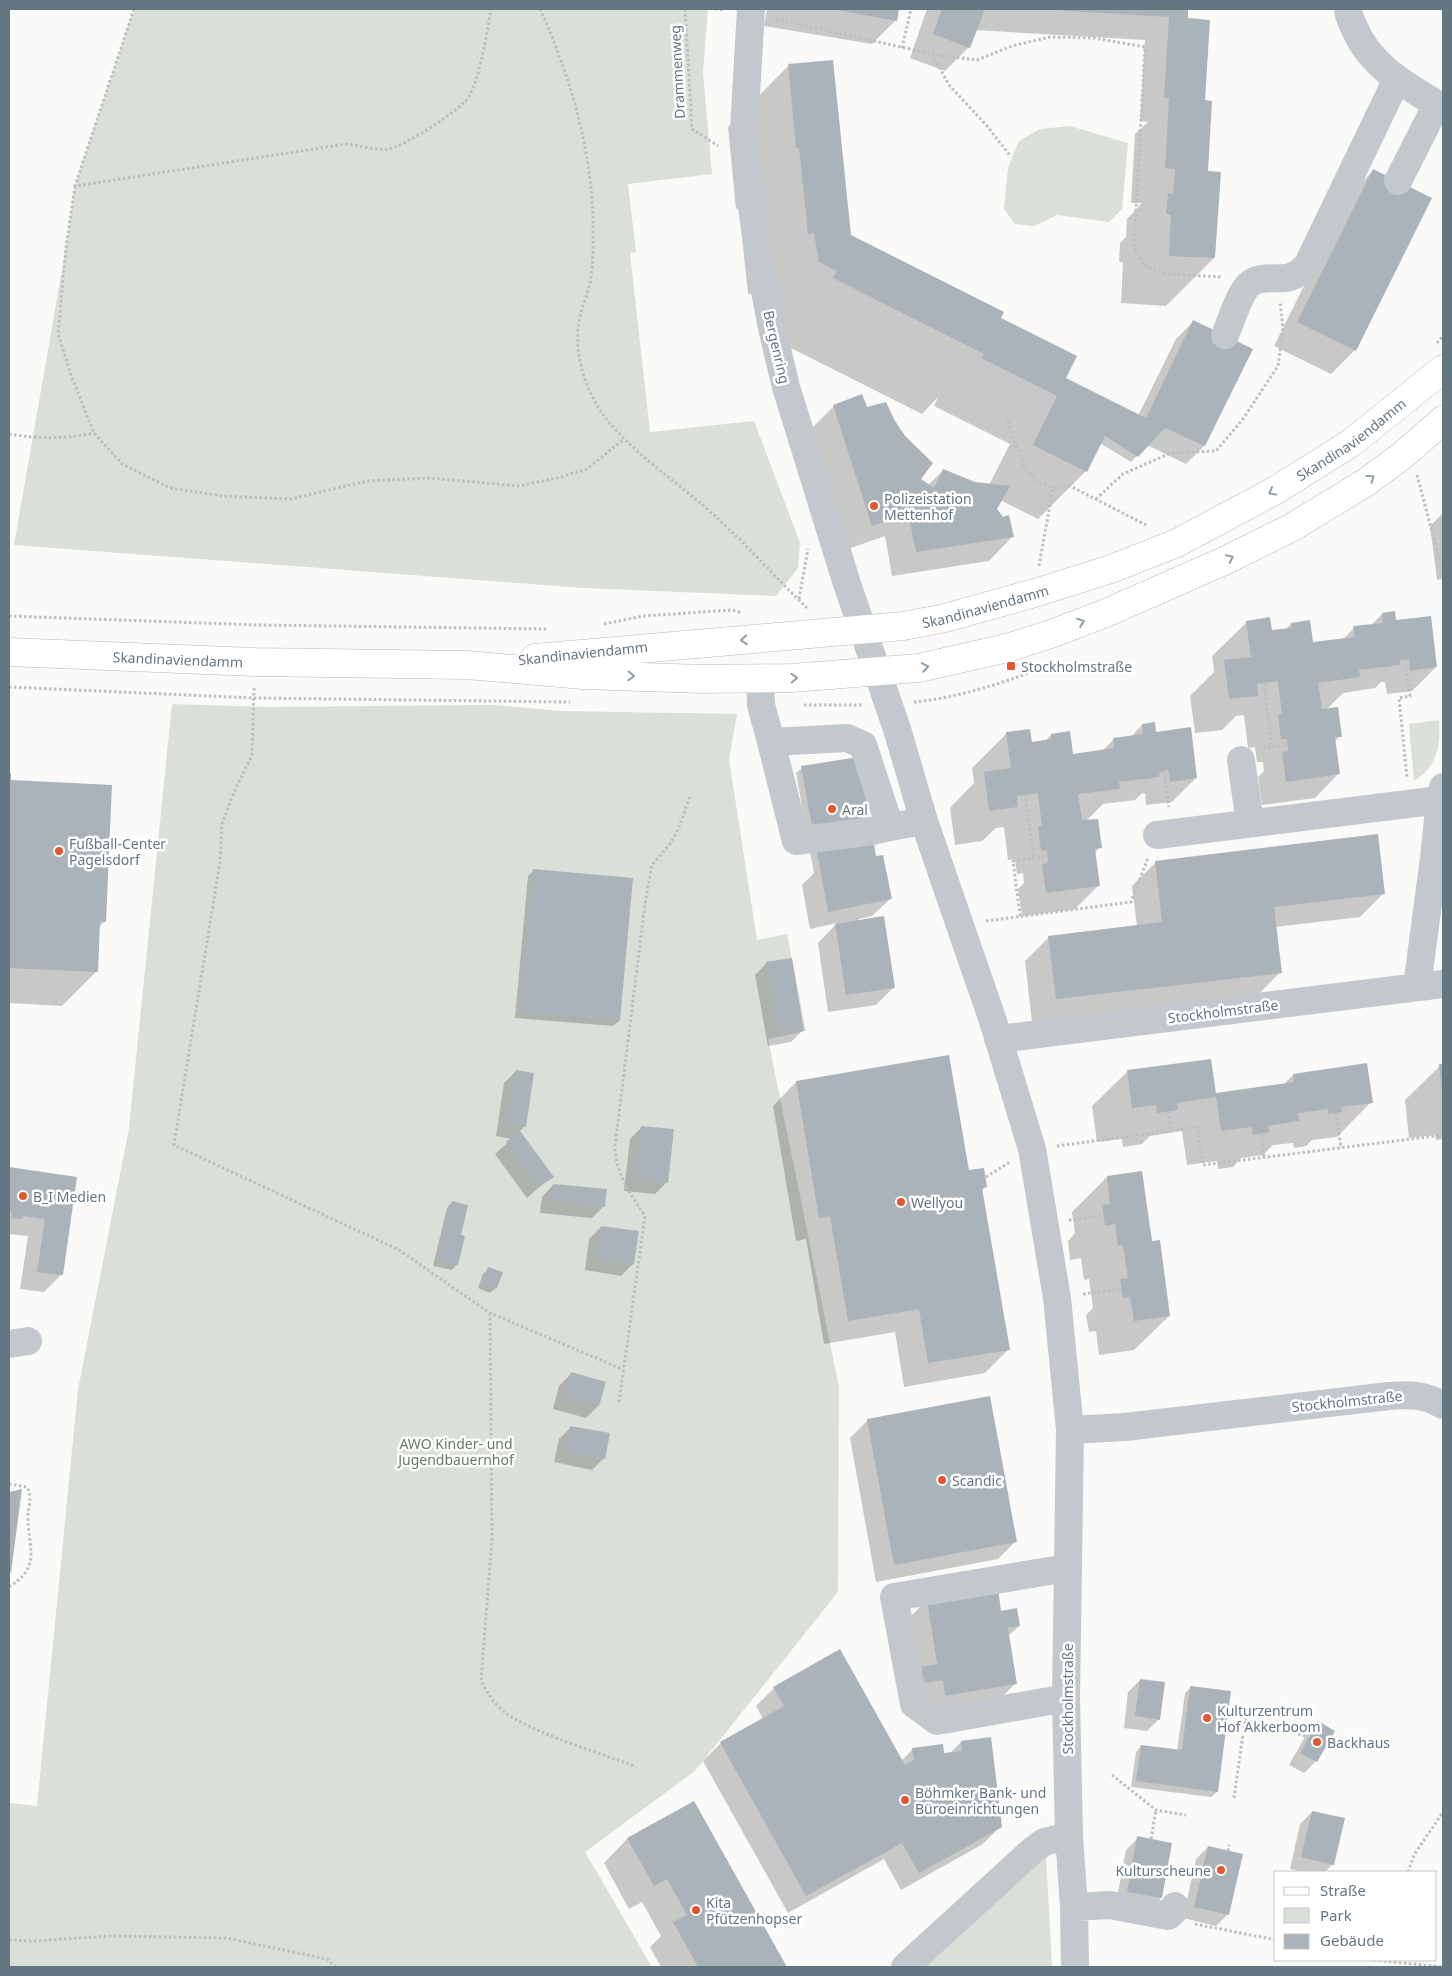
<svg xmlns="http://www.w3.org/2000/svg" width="1452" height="1976" font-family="'Noto Sans',sans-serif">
<rect width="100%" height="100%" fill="#fafaf8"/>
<path fill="#dadfd7" d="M134 9H708L703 72 712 174 628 184 636 252 630 253 650 432 754 421 800 543 798 568 776 596 584 588 14 545 66 247 75 186Z
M1070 126 1128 143 1122 209 1109 222 1057 215 1034 226 1015 224 1004 209 1008 168 1019 141 1040 129Z
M172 704 266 707 492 705 562 711 737 714 729 759 757 940 787 934 806 1031 768 1039 839 1387 838 1592 695 1771 585 1852 652 1967H9V1803L37 1806 78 1390 129 1128Z
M1439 720C1441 745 1437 767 1414 781L1409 724Z
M1046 1855 1052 1967H921Z"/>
<path fill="#0003" d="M767 9H897L896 20 872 44 764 26Z
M927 9H1187L1186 20 1204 100 1206 172 1214 258 1166 306 1121 303 1123 262H1119L1120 243 1126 237 1127 219 1142 203H1131L1135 134 1148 122 1140 121 1145 40 975 30 969 47 945 71 910 58Z
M788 66 849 236 997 324 1064 379 1138 416 1176 339 1194 321 1251 349 1204 446 1186 464 1147 445 1131 462 1100 443 1086 471 1038 519 1000 500 996 509 1012 537 989 561 892 576 885 536 848 549 810 430 834 406 867 409 894 421 917 451 919 479 928 485 943 471 974 484 989 485 1010 444 934 406 938 397 922 414 773 339 754 294H748L739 208 736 209 728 127Z
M1374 170 1355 350 1331 374 1274 346 1350 194Z
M1443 513V579L1437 580 1430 526Z
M1382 614 1395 622 1436 667 1412 691 1387 694 1385 682H1381L1375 688 1343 693 1326 710 1340 736 1334 742 1338 774 1315 798 1262 805 1258 777 1264 771 1263 762H1257L1255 747 1248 748 1244 715 1236 716 1222 730 1195 733 1190 696 1214 672 1212 656 1247 622 1271 631 1285 630 1291 624 1312 644 1342 640 1354 628 1371 625Z
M1142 725 1155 733 1196 778 1172 802 1146 805 1145 793 1141 794 1135 800 1103 804 1086 821 1100 847 1094 854 1098 886 1075 909 1022 916 1018 889 1024 883 1023 873 1017 874 1015 859 1008 860 1004 827 996 828 982 841 955 845 950 808 974 783 972 768 1007 733 1031 743 1045 741 1051 735 1072 755 1102 751 1114 739 1131 737Z
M802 768 875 858 890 899 872 916 859 919 894 987 876 1005 828 1012 818 943 837 923 810 929 802 885 814 873 796 773Z
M9 774V781L104 922 99 927 97 971 62 1006 9 1003Z
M1156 862 1383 894 1360 917 1275 927 1280 972 1257 996 1032 1022 1025 961 1049 937 1137 926 1132 886Z
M533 871 619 1021 613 1026 515 1018 528 876Z
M767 963 803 1030 791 1042 768 1046 755 975Z
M1210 1060 1215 1094 1283 1085 1293 1075 1371 1102 1337 1137 1312 1140 1306 1146 1294 1148 1293 1143 1273 1145 1263 1155 1241 1158 1233 1167 1218 1169 1217 1161 1187 1165 1182 1131 1150 1136 1142 1144 1123 1147 1122 1139 1097 1142 1092 1106 1127 1072Z
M1443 1065V1139L1436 1140 1435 1135 1409 1138 1405 1100 1440 1066Z
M516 1071 532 1074 524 1127 519 1132 552 1176 527 1198 495 1154 512 1139 496 1136 504 1083Z
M796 1082 968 1172 986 1187 981 1191 1009 1349 985 1373 904 1387 895 1332 824 1344 806 1239 796 1241 773 1106Z
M642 1127 667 1182 655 1194 624 1191 630 1139Z
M9 1168 76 1178 62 1274 44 1292 20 1289 28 1236 9 1234Z
M1107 1177 1151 1243 1169 1316 1134 1350 1099 1355 1096 1331 1089 1332 1086 1315 1093 1308 1089 1279 1084 1280 1081 1258 1070 1260 1068 1241 1075 1233 1072 1212Z
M553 1185 604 1206 592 1218 540 1213 542 1197Z
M452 1202 459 1236 457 1264 452 1270 433 1266 447 1208Z
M601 1227 637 1232 633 1264 621 1276 585 1270 589 1239Z
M489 1268 496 1288 490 1293 478 1288 483 1274Z
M571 1374 604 1383 598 1406 586 1418 553 1409 559 1386Z
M868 1420 1015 1542 998 1559 876 1582 850 1438Z
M571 1427 604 1458 592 1470 554 1462 559 1439Z
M21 1491 10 1572 9 1573V1493Z
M927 1600 1000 1612 1019 1626 1008 1636 1015 1684 997 1702 928 1713 909 1618Z
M1140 1680 1159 1719 1147 1731 1124 1728 1128 1692Z
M1191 1687 1230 1692 1217 1792 1211 1797 1131 1787 1136 1752 1141 1746 1177 1751 1185 1693Z
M774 1688 901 1761 913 1749 943 1755 949 1754 961 1742 1001 1826 983 1844 901 1890 884 1859 788 1913 703 1761 721 1743 763 1719 756 1706Z
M1318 1723 1333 1731 1316 1761 1304 1773 1289 1765 1306 1735Z
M693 1803 785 1967H661L650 1947 661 1936 642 1902 629 1909 604 1863 627 1839Z
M1312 1812 1333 1864 1325 1872H1305L1290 1869 1300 1824Z
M1138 1838 1161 1898 1149 1909 1116 1903 1126 1850Z
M1208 1847 1228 1914 1216 1926 1183 1918 1196 1859Z"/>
<path fill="#aab3b9" d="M832 9H899L897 21Z
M942 9H985L970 48 933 34Z
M1053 9H1188V18L1210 20 1205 100 1212 101 1208 171 1221 172 1215 258 1169 256 1171 215 1166 214 1168 193 1173 194 1175 169 1165 168 1169 98H1164L1169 17 1053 10Z
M833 60 851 235 1004 312 1001 318 1077 356 1066 378 1146 418 1193 320 1253 349 1205 446 1165 428 1138 457 1105 436 1087 472 1033 445 1057 396 981 358 984 354 833 278 837 271 819 262 814 233 808 234 799 148H796L788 64Z
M1373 169 1432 198 1356 351 1297 322Z
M862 394 867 407 886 402 895 421 905 436 933 463 921 479 934 488 943 469 975 482 1010 486 997 509 1003 517 1009 515 1014 537 916 552 908 513 872 526 833 405Z
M1395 611 1396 620 1431 616 1437 667 1410 671 1409 659 1400 660V665L1359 670 1360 677 1318 683 1322 709 1338 707 1342 737H1335L1340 774 1286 782 1282 752 1288 751 1287 739H1281L1278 715 1282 714 1278 681 1257 684 1258 696 1229 699 1224 660 1251 657 1246 621 1270 617 1272 630 1291 628V623L1310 620 1313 642 1355 637 1353 626 1383 623 1382 613Z
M1155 722 1156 732 1191 727 1197 778 1170 782 1168 770 1159 772 1160 777 1119 782 1120 789 1078 794 1082 820 1098 819 1102 848 1095 849 1100 886 1046 893 1042 864 1048 863 1047 850 1041 851 1038 826H1042L1038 793 1017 796 1018 807 989 811 984 772 1011 768 1006 732 1030 729 1032 742 1051 739V734L1070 731 1073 754 1114 748 1113 738 1143 734 1142 724Z
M859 757 876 856 883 855 892 899 828 912 801 766Z
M9 773H11V780L112 785 106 922H100L98 972 9 968Z
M1378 834 1385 894 1274 907 1282 973 1056 999 1048 936 1162 922 1155 861Z
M533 869 633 878 620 1021 520 1012Z
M884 916 895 988 846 995 835 924Z
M792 958 804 1031 779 1035 766 962Z
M949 1055 969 1170 984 1168 987 1187 982 1188 1010 1350 928 1363 919 1309 848 1321 830 1216 819 1218 796 1081Z
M1211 1059 1216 1093 1294 1082 1293 1074 1367 1063 1373 1103 1341 1107 1342 1112 1328 1114V1109L1298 1113 1299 1121 1268 1126 1269 1132 1253 1135 1252 1127 1221 1131 1216 1097 1177 1103 1178 1110 1157 1113 1156 1105 1132 1108 1127 1070Z
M1439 1064H1443V1090H1442Z
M516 1070 534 1073 526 1127 507 1125Z
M641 1126 674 1129 668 1183 635 1179Z
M520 1131 554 1177 539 1187 506 1142Z
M9 1167 77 1177 63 1275 37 1272 45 1219 23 1216 22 1219 11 1218 12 1212 9 1211Z
M1142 1171 1152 1241 1160 1240 1170 1316 1134 1321 1130 1297 1123 1298 1120 1279 1128 1278 1123 1245 1118 1246 1115 1224 1105 1226 1102 1205 1110 1204 1107 1176Z
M553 1184 607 1189 605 1207 551 1201Z
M452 1201 468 1205 461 1235 465 1236 458 1265 438 1260Z
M601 1226 639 1231 634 1264 596 1259Z
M488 1267 503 1272 497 1288 482 1283Z
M571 1372 606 1382 599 1406 564 1397Z
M990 1396 1017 1542 894 1565 867 1419Z
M570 1426 610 1433 605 1459 565 1451Z
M22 1489 11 1573 9 1572V1492Z
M998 1588 1001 1611 1017 1608 1020 1626 1008 1628 1017 1684 945 1696 943 1680 923 1683 920 1667 937 1664 927 1599Z
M840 1649 905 1765 914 1760 912 1748 943 1744 944 1753 962 1751 961 1741 991 1737 1002 1827 919 1873 902 1843 806 1896 720 1742 784 1706 773 1687Z
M1140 1679 1165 1682 1160 1720 1135 1716Z
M1190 1686 1231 1691 1218 1792 1136 1781 1141 1745 1182 1750Z
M1318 1721 1335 1731 1317 1762 1300 1753Z
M694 1801 787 1967H698L673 1922 687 1915 667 1879 654 1886 627 1838Z
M1312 1811 1345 1818 1334 1865 1301 1857Z
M1137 1836 1172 1843 1162 1898 1127 1892Z
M1208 1846 1243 1854 1229 1915 1194 1907Z"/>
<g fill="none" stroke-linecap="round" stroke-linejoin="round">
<defs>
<g id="major">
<path id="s1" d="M9 652 254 662 467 665 583 675 702 679 792 678 919 668 1007 648 1051 634 1106 613 1224 561 1291 528 1365 483 1403 455 1443 420"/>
<path id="s2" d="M535 658 903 626 945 618 1038 592 1111 569 1177 543 1276 490 1351 443 1443 369"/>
</g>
</defs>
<use href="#major" stroke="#b5babe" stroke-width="29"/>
<path stroke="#bbbfc2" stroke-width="3" stroke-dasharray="2.5 2.5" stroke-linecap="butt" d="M134 9 75 186 346 144C356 145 379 151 388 149 403 147 465 108 470 95 482 68 486 37 491 9
M540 9C570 75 591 147 593 220 593 238 594 259 591 276 590 289 584 301 581 313 573 341 580 374 594 400 618 445 679 482 716 517 748 546 776 578 807 608
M685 9 692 129 718 146
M715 9 725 10
M776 19 932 54 977 60 1012 46 1050 37 1094 38 1145 47 1134 247 1143 265 1167 274 1223 277
M902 48 911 9
M932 54 949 85 988 127 1011 157
M75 186 66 247 58 334 71 375 94 433 122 464 170 488 223 496 290 499 368 481 429 478 519 486 557 478 587 469 624 439
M1437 343 1443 336
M1006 417 1025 468 1038 482 1053 488 1070 486 1148 526
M9 434C38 439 65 439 94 433
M1417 475 1443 573
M1096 499 1123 474 1171 453 1216 451 1243 419 1278 366 1283 329 1280 302
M1039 566 1053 488
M799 599 808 549
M9 616 259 625 548 629
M604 624 643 616 732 610 742 613
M1405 659 1410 696 1399 698 1407 778
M1264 683 1272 747
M9 687 254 698 570 702
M254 688 252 755 235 790 222 824 220 862 174 1145 399 1250 490 1313 622 1369
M914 702C957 698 1013 681 1052 663
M804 705H863
M1263 748 1288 745
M1164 771 1169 807
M1025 794 1034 858
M1020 916 1013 861 1047 856
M986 921 1131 902 1148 858
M1168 1111 1171 1131
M1336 1113 1341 1148
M1261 1134 1264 1158
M1057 1146 1197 1127 1203 1165 1443 1135
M986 1177 1010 1162
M1069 1220 1103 1216
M1083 1294 1122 1289
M490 1313 492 1539 481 1680C487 1694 497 1708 510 1716 547 1738 595 1751 636 1767
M619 1402 645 1216C630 1194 615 1172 615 1146L645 904 652 865 669 845 678 830 690 796
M9 1484 27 1487C33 1497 28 1506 28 1517 28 1549 42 1566 9 1587
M1245 1720 1306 1736
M1112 1775 1156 1810 1186 1815
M1234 1798 1245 1720 1244 1707
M1151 1839 1156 1810
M1228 1851 1229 1845
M1408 1872 1414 1855 1443 1812
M1192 1884 1199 1885
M1195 1924 1276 1940
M9 1940 34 1941 110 1936 226 1938 327 1959 336 1967
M1374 1960 1442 1967"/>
<path stroke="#c3c8cc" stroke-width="28" d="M751 9 744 129 746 163 760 265 772 328 786 387 847 584 897 729 924 821 993 1021 1032 1149 1057 1298 1070 1430 1066 1698 1069 1836 1074 1907 1075 1967
M1348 9C1348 15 1351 21 1354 27 1370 67 1408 86 1443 108
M1398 181 1437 104
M1225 335C1231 322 1240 290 1251 283 1269 271 1288 289 1308 264L1397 79
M760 679 761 705 771 742 847 738 863 745 890 827 924 821
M771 742 796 841 872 831 890 827
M1241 760 1250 823
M1157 835 1440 800
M1417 987 1434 858 1440 800 1443 787
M998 1039 1443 984
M9 1344 28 1341
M1070 1430 1125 1427 1389 1396C1410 1394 1425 1395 1443 1405
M1066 1698 937 1721 914 1704 894 1597 1067 1568
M1074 1907 1110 1905 1168 1916 1173 1912 1175 1906
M905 1967 1033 1850 1044 1842 1069 1836"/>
<use href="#major" stroke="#fff" stroke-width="28"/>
</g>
<defs><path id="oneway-chevron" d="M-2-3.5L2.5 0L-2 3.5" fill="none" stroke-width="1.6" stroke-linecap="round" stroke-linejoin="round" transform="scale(1.25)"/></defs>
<g stroke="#939fa8">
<use href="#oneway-chevron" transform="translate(1371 478) rotate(-36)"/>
<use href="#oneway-chevron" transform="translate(1272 492) rotate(151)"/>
<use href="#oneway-chevron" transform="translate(1230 558) rotate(-26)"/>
<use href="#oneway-chevron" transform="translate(1081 622) rotate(-21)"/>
<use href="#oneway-chevron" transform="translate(744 640) rotate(176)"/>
<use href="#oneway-chevron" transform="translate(925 667) rotate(-10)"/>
<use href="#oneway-chevron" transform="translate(631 676) rotate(2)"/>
<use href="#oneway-chevron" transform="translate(794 678) rotate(-2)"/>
</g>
<g fill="#e4572e" stroke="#fff" stroke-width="2">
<circle cx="874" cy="506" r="5"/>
<rect x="1006" y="661" width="10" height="10" rx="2.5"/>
<circle cx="832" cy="809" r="5"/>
<circle cx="59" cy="851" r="5"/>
<circle cx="23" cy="1196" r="5"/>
<circle cx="901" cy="1202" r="5"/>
<circle cx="942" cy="1480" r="5"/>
<circle cx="1207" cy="1718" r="5"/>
<circle cx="1317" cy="1742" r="5"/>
<circle cx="905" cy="1800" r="5"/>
<circle cx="1221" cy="1870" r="5"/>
<circle cx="696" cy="1910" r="5"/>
</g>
<g text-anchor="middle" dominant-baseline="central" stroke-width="5" stroke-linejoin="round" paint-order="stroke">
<g font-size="14" fill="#657683" stroke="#fff">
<text transform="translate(677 72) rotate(-93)">Drammenweg</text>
<text transform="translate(777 347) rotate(77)">Bergenring</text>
<text stroke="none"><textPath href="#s2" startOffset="859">Skandinaviendamm</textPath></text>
<text stroke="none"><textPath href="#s2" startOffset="454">Skandinaviendamm</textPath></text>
<text transform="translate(583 653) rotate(-6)">Skandinaviendamm</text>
<text stroke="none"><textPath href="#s1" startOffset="169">Skandinaviendamm</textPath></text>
<text transform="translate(1223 1011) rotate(-7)">Stockholmstraße</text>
<text transform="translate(1347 1401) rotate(-6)">Stockholmstraße</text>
<text transform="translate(1067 1699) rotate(-90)">Stockholmstraße</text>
</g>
<g font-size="14" fill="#657683" stroke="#fff" text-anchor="start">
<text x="884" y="498">Polizeistation<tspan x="884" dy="16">Mettenhof</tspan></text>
<text x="1021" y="666">Stockholmstraße</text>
<text x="842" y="809">Aral</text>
<text x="69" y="843">Fußball-Center<tspan x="69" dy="16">Pagelsdorf</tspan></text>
<text x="33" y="1196">B_I Medien</text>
<text x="911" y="1202">Wellyou</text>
<text x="952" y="1480">Scandic</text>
<text x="1217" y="1710">Kulturzentrum<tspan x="1217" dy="16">Hof Akkerboom</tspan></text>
<text x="1327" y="1742">Backhaus</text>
<text x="915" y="1792">Böhmker Bank- und<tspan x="915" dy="16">Büroeinrichtungen</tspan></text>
<text x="1211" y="1870" text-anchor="end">Kulturscheune</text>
<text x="706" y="1902">Kita<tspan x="706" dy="16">Pfützenhopser</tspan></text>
</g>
<g font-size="14" fill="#687a64" stroke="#fff">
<text x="456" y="1443">AWO Kinder- und<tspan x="456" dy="16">Jugendbauernhof</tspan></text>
</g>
</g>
<rect width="1452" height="1976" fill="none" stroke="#657683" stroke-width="20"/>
<rect x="1274" y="1871" width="162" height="90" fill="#ffffff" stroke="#c1c8cd"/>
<rect x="1284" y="1887" width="25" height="8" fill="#ffffff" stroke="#c1c8cd"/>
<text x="1320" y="1896" font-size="15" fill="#657683">Straße</text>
<rect x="1284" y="1908" width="25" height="15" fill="#dadfd7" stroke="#c1c8cd"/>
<text x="1320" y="1921" font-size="15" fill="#657683">Park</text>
<rect x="1284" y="1934" width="25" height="15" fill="#aab3b9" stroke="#c1c8cd"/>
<text x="1320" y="1946" font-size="15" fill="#657683">Gebäude</text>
</svg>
